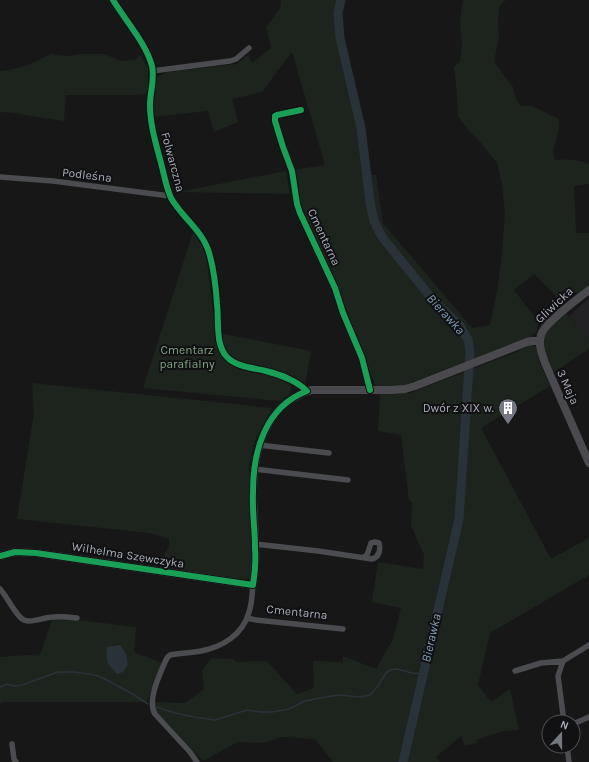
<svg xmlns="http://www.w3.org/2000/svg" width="589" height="762" font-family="Karla,sans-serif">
<rect width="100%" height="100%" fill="#171717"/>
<path fill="#212123" d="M589 298V340L569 316Z"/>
<path fill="#1d241e" d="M281 0H339L337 5 336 39 359 138 362 174 376 175 383 223 472 328 490 325 498 286 502 253 505 213 502 184 497 163 481 143 468 130 458 116 457 93 454 67 460 61 462 43 460 21 463 0H506L500 5 498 20 499 37 494 62 513 87 516 99 521 106H532L559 119V128L553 151 555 160C567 159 577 159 589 164V184L574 186 576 233H589V286L580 294 574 292 565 299H559L534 274 514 290 537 320V331L531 336V337L402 386 376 387 347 315 302 212 298 195V186L293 170 325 165 292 52 262 92 232 99 238 122 214 132 208 111 153 117C151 103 152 90 157 77L167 72 237 64 248 55 252 63 271 48 266 27 280 9Z
M51 54 69 56 80 54H104L121 61 135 60 140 55 148 68V89L145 94 135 95H66L64 121 12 113 0 112V71C18 70 35 62 51 54Z
M286 171 290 194 178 192Z
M193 232 205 245 218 350C230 373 250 369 271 375 278 377 284 381 290 385L291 388 290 394 279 401 143 388Z
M566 313 589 340V349L554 372C546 359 538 341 549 328 554 322 560 318 566 313Z
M224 334 311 351 305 385 292 377 242 363 234 360 224 350 221 336Z
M532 344 536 347 539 361 550 386 481 428 551 559 589 538V575L490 633 478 685 491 702 510 689 519 730 504 731 476 740 477 743 465 746 461 736 436 757 440 762H333L315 739 281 737 264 743 238 742 203 761 155 710V702L185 703 204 689 202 670 211 658 233 659 236 662 267 661 297 694 314 688 313 661 343 662V656L376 669 393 639 401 608 372 602 378 562 423 569 424 555 411 525 412 503 409 500 401 435 378 431 380 393H410L519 351Z
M32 383 272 408 255 440 249 465 252 579 216 577 158 566 169 546V539L149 533 17 519 34 412Z
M53 617 136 627 134 652 162 663 147 702H2L0 704V657L40 654Z"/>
<path fill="#2a3239" d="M120 645 126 654 128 665 123 672 117 674C107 663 106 663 107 647Z"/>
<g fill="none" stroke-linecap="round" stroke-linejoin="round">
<path stroke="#2a3239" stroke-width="1.5" d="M0 687 7 684 13 686 22 685 58 672H73L82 673 94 675 103 678 131 693 148 704
M157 707 175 713 194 717 215 720 247 710 260 712H272L289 709 305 701 325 697 339 695 360 697 370 695 378 686 386 673 391 670 397 669 412 673 423 674"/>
<path stroke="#2a3239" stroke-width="9" d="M341 0 338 13 340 38 361 128 370 202 374 221 382 237 433 300 460 326 468 340 470 352 459 519 403 762"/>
<path stroke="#4b4c50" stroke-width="5.5" d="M113 0C125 20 146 43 152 66 155 79 150 92 150 105 150 125 156 144 161 163 164 174 166 187 171 198 183 219 204 231 210 256 214 271 216 288 217 304 219 320 215 345 227 357 236 367 254 368 266 371 281 375 296 380 307 391
M152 71 230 61 236 59 249 48
M301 110 277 115 275 116V121L283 147 292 171 297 204 300 213 335 288 343 313 362 358 370 390
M0 177 53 181 170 196
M259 445 329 453
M254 469 348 480
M255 544 318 551 372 559C379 557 381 550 379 543L375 542 371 543 367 555 364 557
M0 589C8 598 12 609 20 617 27 626 43 617 53 617 61 616 69 617 77 618
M247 618 256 620 343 629
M515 671 541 663 563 661
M564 722 558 676 563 661 589 645
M573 724 589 717
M12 744 14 759 16 762
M567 746 569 762
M197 762 190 752 155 714C147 701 159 676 165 662L167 658 170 655C180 653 190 653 201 651 222 647 243 635 249 612 252 604 252 594 253 585"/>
<path stroke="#4a4a4e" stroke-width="8" d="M589 290C578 299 544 323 541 335 538 345 542 354 545 363L589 463
M0 556 15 552 36 553 253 585C255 571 256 558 255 545 255 528 253 510 253 493 253 460 261 420 290 400 297 396 304 391 312 390H391L405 389 415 386 527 342 532 341H540"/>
<defs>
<path id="cycleway" d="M301 110 277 115 275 116V121L283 147 292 171 297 204 300 213 335 288 343 313 362 358 370 390
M0 556 15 552 36 553 253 585C255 572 256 560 255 548 255 529 252 511 253 492 253 451 265 407 307 391 296 380 281 375 266 371 254 368 236 367 227 357 215 345 219 320 217 304 216 288 214 271 210 256 204 231 183 219 171 198 166 187 164 174 161 163 156 144 150 125 150 105 150 92 155 79 152 66 146 43 125 20 113 0"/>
</defs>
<use href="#cycleway" stroke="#111113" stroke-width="8"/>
<use href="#cycleway" stroke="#1a9f57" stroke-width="6"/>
</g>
<defs>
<symbol id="building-pin" viewBox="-11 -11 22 30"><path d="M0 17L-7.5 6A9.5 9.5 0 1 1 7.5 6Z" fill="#757880" stroke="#111113"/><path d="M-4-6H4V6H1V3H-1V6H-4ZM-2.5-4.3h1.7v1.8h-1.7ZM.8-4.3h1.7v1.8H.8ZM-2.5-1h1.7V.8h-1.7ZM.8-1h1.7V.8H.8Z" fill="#fff"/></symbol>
</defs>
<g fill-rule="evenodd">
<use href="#building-pin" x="497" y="397" width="22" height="30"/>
</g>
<g text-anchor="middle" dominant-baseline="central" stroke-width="4" stroke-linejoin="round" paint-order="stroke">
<g font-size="12" fill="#a8adb8" stroke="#111113">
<text transform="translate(173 162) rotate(75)">Folwarczna</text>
<text transform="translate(87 175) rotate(7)">Podleśna</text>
<text transform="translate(324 237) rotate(65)">Cmentarna</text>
<text transform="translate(554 305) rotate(-43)">Gliwicka</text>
<text transform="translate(568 387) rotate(66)">3 Maja</text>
<text transform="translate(128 555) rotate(9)">Wilhelma Szewczyka</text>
<text transform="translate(297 612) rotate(6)">Cmentarna</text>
</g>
<g font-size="12" fill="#7fa381" stroke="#111113">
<text x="187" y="350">Cmentarz<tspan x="187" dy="14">parafialny</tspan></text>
</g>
<g font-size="12" fill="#a8adb8" stroke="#111113" text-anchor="end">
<text x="494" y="408">Dwór z XIX w.</text>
</g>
<g font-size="13" font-style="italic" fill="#7f9bb3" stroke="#111113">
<text transform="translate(446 314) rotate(48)">Bierawka</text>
<text transform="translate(431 638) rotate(-77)">Bierawka</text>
</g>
</g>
<g transform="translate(561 734) rotate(21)"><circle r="19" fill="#111113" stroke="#4d4f55"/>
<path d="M0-3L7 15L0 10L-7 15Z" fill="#757880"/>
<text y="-6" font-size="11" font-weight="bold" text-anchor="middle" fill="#a8adb8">N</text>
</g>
</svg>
